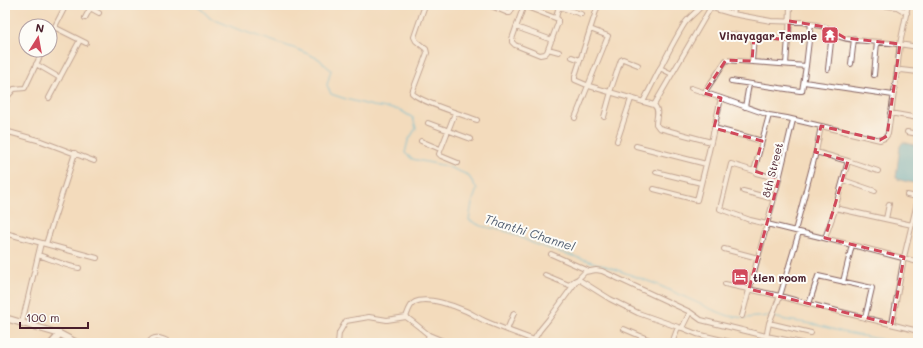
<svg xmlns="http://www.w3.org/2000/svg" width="923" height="348" font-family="Mali,sans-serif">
<rect width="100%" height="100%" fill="#fdfcf7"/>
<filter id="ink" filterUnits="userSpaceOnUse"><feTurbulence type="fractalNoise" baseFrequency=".025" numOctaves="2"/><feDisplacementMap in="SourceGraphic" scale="8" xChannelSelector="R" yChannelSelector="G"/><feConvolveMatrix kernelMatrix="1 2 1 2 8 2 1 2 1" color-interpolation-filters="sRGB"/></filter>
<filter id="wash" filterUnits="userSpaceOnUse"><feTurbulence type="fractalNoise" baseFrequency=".012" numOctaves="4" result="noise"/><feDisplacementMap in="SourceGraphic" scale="16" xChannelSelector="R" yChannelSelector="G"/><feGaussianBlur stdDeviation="0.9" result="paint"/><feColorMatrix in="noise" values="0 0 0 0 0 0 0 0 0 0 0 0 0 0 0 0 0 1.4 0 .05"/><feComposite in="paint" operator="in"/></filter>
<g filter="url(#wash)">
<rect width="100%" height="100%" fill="#f3dbbc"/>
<path fill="#54b6d3" stroke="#4f6a7f" d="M903 142 918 146V184L900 180 896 178 900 146Z"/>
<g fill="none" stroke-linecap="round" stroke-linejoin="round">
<path stroke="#54b6d3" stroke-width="1.5" d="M197 5 210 18 237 29 299 50 319 59 324 64 331 70 327 85 331 94 346 99 373 106 400 110 413 118 416 128 408 141 405 153 412 159 446 166 468 175 477 189 472 203 469 220 481 226 509 232 537 245 612 268 631 275 656 284 713 310 729 316 744 318 770 316 786 320 813 324 847 333 879 339 893 343"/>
</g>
</g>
<g filter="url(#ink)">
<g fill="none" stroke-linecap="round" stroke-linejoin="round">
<defs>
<path id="street" d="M425 5 414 37 416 41 426 49 427 53 413 90 412 93C420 102 464 115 477 120
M489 5 508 13H510L514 5
M598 5 575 76V80L589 86 654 105C660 110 656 118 656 124L659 128 711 142
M702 5 733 14 771 21 803 22 826 27C831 29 833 34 838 36 846 40 857 40 866 41 883 42 901 44 918 47
M879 5 897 7 907 13
M345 6V5
M524 6 558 19V23L547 52 545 54 540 55 515 45 512 42V39L524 5
M559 7 581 14
M90 8 99 13
M733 14 735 5
M85 18 92 5
M556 18 559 5
M54 27 86 43
M516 27 552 40
M729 34 787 39 789 36 790 5
M50 36 66 5
M548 49 559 52
M572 57 580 60
M752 61 754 36
M36 64 60 78
M786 64 788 38
M851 64 854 39
M660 68 672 74
M828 69 832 33
M897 72 900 44 908 5
M874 75 877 42
M731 81 800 91H802L806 66 811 23
M804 82 893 95
M691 88 721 98
M610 92 621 60 623 59 638 65
M704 93 726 60 806 66
M49 98 80 40
M643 102C657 76 669 48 685 23 690 16 697 12 702 5
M654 105 711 7
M745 107 749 84
M5 109 7 97 14 89 25 88 43 50
M455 113 439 154 441 156 458 163
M890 113 918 118
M769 115 754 171 756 173 779 179
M604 117 611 92
M575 118 608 36 590 29
M428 123 471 139
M714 128 762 141
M5 131 41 141 94 161
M907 132 918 134
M421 141 440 149
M617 141 631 99
M636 146 706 164 697 200 654 189
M816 152 821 126
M848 161 878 171
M706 164 721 98 769 115 787 118 880 140 885 138 888 134 897 72 901 70 918 72
M754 171 731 164 720 209 750 220 767 224 779 179 793 120
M656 172 701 183
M843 180 875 191
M743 191 774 199
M835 208 912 225
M886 219 889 204
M795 231 816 152 848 161 834 213 825 238
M5 233 97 258
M46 244 75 153
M724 249 758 258
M551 254 589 271
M38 255C52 259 65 266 79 268
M545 275 569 285 574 281 578 279 585 272 596 270 602 271 690 312
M843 282 852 245
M725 284 780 296 799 232
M809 304 818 276 872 288 865 318
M742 316 767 224 852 245 918 262
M22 323 41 243
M892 324 904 257 918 199 917 197 907 195
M678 327 682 328 690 312 701 320 766 336 802 343
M682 328 697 334 735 343
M624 329 657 343
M507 330 514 313
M811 333 769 323 780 296C825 309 872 319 918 331
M429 335C421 329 415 323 406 317 408 312 410 304 415 302 427 296 455 306 466 311 473 314 478 318 485 321 501 328 518 334 534 340
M149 343C154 333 164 340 172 343
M338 343 339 333 346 321 369 317 387 320 406 317
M426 343 429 335 448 343
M532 343 540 330 549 319 578 279 610 299 638 313 678 327 672 343
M765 343 769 323"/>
<path id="secondary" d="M5 318 60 334 77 343
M52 343 60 334"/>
</defs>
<use href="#street" stroke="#85615e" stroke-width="6"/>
<use href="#secondary" stroke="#85615e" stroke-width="8"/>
<use href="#street" stroke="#fff" stroke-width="4"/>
<use href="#secondary" stroke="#fff" stroke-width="5.5"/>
</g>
</g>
<path d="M0 0H923V348H0ZM789 21 826 27 845 38 900 44 887 136 880 140 821 126 815 152 848 161 825 238 904 257 892 324 749 289 779 179 754 171 762 141 714 128 721 98 704 93 726 60 752 61 754 36 789 40Z" fill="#f3dbbc" fill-opacity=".55" fill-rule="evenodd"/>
<path fill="none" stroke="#d1495b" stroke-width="3" stroke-dasharray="8 5" stroke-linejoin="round" d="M789 21 826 27 845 38 900 44 887 136 880 140 821 126 815 152 848 161 825 238 904 257 892 324 749 289 779 179 754 171 762 141 714 128 721 98 704 93 726 60 752 61 754 36 789 40Z"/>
<defs>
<symbol id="temple-square" viewBox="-11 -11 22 22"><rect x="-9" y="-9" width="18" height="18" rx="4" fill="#d1495b" stroke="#fdfcf7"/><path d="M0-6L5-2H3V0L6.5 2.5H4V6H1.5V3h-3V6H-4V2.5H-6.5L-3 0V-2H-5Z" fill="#fff"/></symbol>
<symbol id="hotel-square" viewBox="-11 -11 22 22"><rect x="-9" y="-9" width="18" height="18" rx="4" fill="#d1495b" stroke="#fdfcf7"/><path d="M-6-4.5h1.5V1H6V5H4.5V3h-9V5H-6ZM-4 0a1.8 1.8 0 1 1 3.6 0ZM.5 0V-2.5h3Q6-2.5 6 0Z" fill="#fff"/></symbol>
</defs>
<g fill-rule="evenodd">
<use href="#temple-square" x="820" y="25" width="20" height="20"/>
<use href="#hotel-square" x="730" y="267" width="20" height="20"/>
</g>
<g text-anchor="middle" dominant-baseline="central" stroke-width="4" stroke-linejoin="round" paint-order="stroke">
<g font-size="11" font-weight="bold" fill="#4a1f2b" stroke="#fdfcf7" text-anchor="end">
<text x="817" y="35">Vinayagar Temple</text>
<text x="753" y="277" text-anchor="start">tien room</text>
</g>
<g font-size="11" fill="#4a1f2b" stroke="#fdfcf7">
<text transform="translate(772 170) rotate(-76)">8th Street</text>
</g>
<g font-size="12" font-style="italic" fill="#4e5b6e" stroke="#fdfcf7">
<text transform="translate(530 232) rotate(18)">Thanthi Channel</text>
</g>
</g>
<rect width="923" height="348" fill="none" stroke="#fdfcf7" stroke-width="20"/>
<g transform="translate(38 38) rotate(11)"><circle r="19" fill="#fdfcf7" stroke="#b5a4a5"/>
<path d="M0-3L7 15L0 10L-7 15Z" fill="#d1495b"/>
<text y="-6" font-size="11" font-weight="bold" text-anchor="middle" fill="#4a1f2b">N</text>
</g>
<path d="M20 322v6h68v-6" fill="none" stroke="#4a1f2b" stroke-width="2"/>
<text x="26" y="322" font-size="12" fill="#4a1f2b" stroke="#fdfcf7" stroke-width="3" paint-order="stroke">100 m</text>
</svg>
